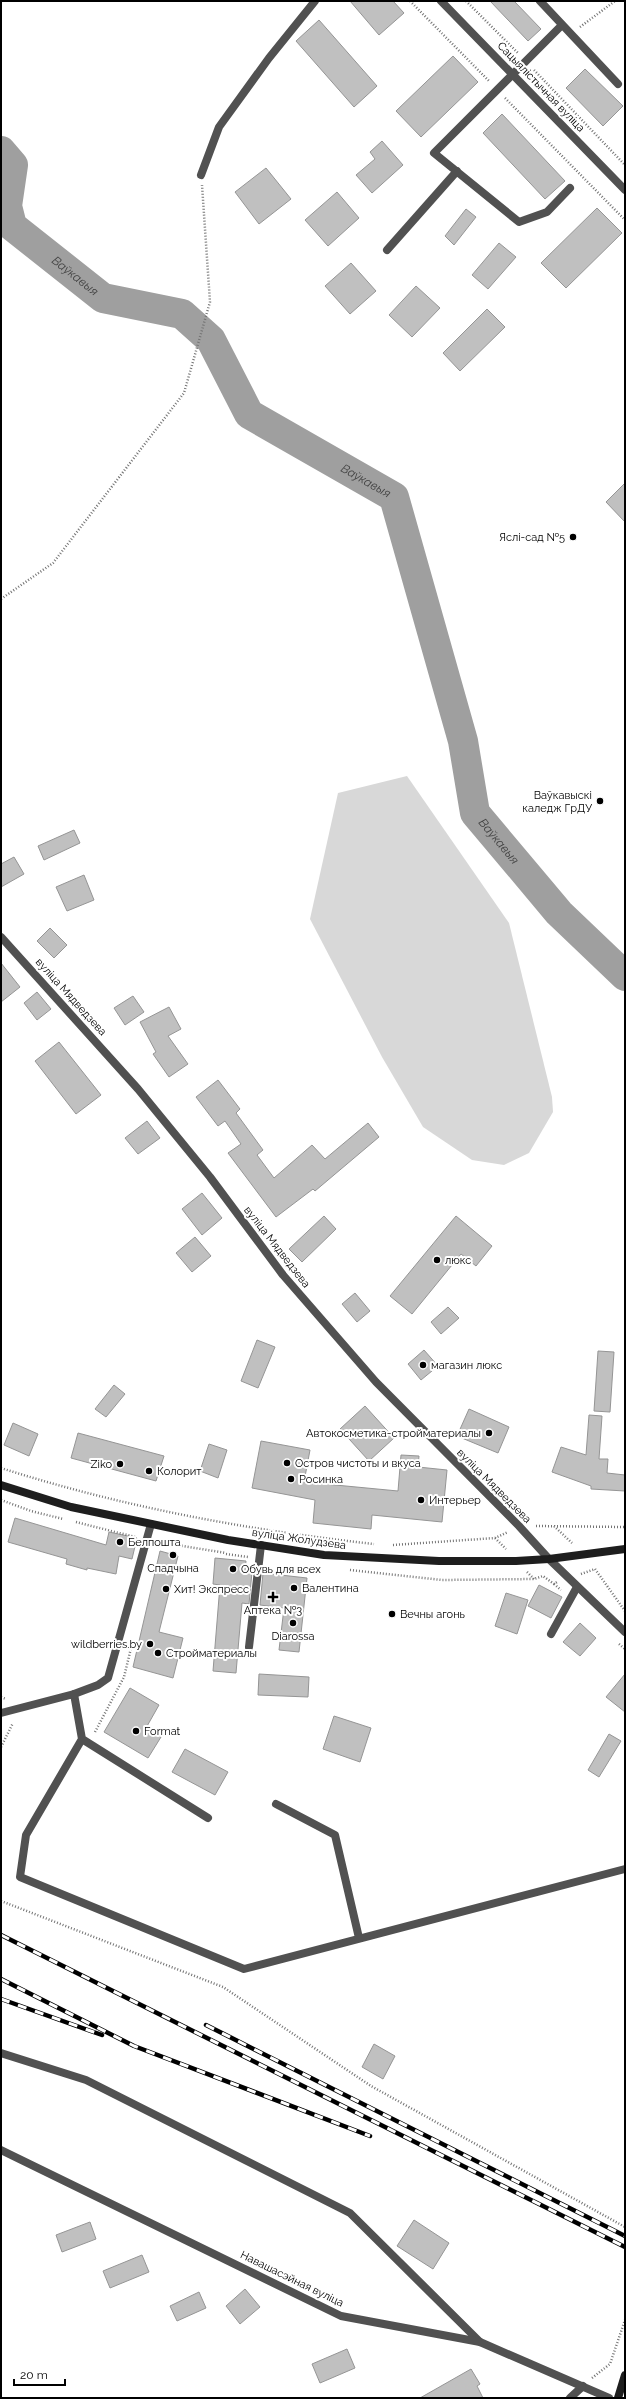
<svg xmlns="http://www.w3.org/2000/svg" width="626" height="2399" font-family="Raleway,sans-serif">
<rect width="100%" height="100%" fill="#fff"/>
<path fill="#d8d8d8" d="M407 776 509 923 552 1097 553 1112 529 1153 504 1165 472 1160 423 1127 382 1057 310 919 338 793Z"/>
<g fill="none" stroke-linecap="round" stroke-linejoin="round">
<path stroke="#9f9f9f" stroke-width="30" id="s1" d="M1 151 13 165 7 206 12 226 103 298 182 314 211 340 249 414 394 497 463 741 475 813 559 913 625 976"/>
</g>
<path fill="#c0c0c0" stroke="#959595" d="M350 1H393L404 13 379 35Z
M490 1H514L541 29 528 41Z
M319 20 377 86 354 107 296 41Z
M453 56 478 82 421 137 396 111Z
M585 69 623 106 603 126 566 88Z
M502 114 565 181 545 199 483 133Z
M382 141 403 165 372 193 356 175 375 159 370 152Z
M266 168 291 199 259 224 235 192Z
M337 192 359 218 328 246 305 220Z
M597 208 622 233 566 288 541 263Z
M466 209 476 217 454 245 445 236Z
M499 243 516 257 488 289 472 275Z
M351 263 376 291 350 314 325 286Z
M416 286 440 308 412 337 389 315Z
M487 309 505 327 460 371 443 353Z
M625 483V522L606 502Z
M74 830 80 843 44 860 38 846Z
M14 857 24 874 1 887V864Z
M84 875 94 900 67 911 56 887Z
M50 928 67 945 54 958 37 941Z
M1 963 20 987 1 1002Z
M37 992 51 1009 37 1020 24 1003Z
M133 996 144 1012 125 1025 114 1008Z
M169 1007 181 1029 168 1036 188 1064 169 1077 153 1054 156 1052 140 1022Z
M59 1042 101 1095 76 1114 35 1061Z
M218 1080 240 1109 236 1113 263 1150 257 1155 274 1178 312 1145 325 1159 368 1123 379 1137 315 1191 313 1189 276 1217 228 1153 241 1144 225 1121 218 1126 196 1097Z
M147 1121 160 1138 138 1154 125 1138Z
M202 1193 222 1218 202 1235 182 1209Z
M324 1216 336 1229 302 1262 289 1249Z
M456 1216 492 1246 476 1266 461 1254 412 1314 390 1296Z
M195 1237 211 1256 192 1272 176 1253Z
M355 1293 370 1311 357 1322 342 1304Z
M448 1307 459 1318 441 1334 431 1322Z
M257 1340 275 1347 258 1388 241 1381Z
M424 1350 438 1366 421 1380 408 1364Z
M598 1351 614 1352 610 1412 594 1411Z
M114 1385 125 1394 106 1417 95 1409Z
M365 1406 394 1438 369 1461 340 1429Z
M469 1409 509 1427 498 1453 457 1436Z
M589 1415 602 1416 599 1459H608L607 1473 625 1475V1491L591 1489V1486L552 1472 561 1447 586 1455Z
M13 1423 38 1434 29 1456 4 1445Z
M78 1433 164 1456 156 1481 71 1458Z
M261 1441 310 1450 304 1482 398 1491 401 1455 419 1456 418 1467 447 1470 442 1522 372 1515 371 1529 313 1523 315 1500 252 1488Z
M209 1444 227 1450 218 1478 200 1471Z
M15 1518 106 1545 109 1532 137 1538 132 1559 119 1556 116 1574 87 1568V1570L66 1564 67 1559 8 1542Z
M160 1551 178 1556 159 1632 183 1638 173 1678 133 1667Z
M215 1558 246 1561 245 1571 252 1572 249 1604 242 1603 236 1673 213 1671 220 1585 213 1584Z
M263 1573 307 1578 299 1652 279 1650 284 1608 260 1605Z
M539 1585 562 1597 551 1618 528 1606Z
M506 1593 528 1600 517 1634 495 1626Z
M580 1623 596 1638 580 1656 563 1642Z
M259 1674 309 1677 308 1697 258 1695Z
M625 1674V1712L606 1697Z
M130 1688 159 1705 146 1728 161 1737 148 1758 104 1732Z
M334 1716 371 1728 360 1762 323 1749Z
M609 1734 621 1741 599 1777 588 1770Z
M185 1749 228 1772 215 1795 172 1772Z
M374 2044 395 2056 383 2079 362 2067Z
M414 2220 449 2243 433 2269 397 2246Z
M90 2222 96 2239 62 2252 56 2235Z
M142 2255 149 2272 110 2288 103 2271Z
M245 2289 260 2307 240 2324 226 2306Z
M199 2292 206 2308 177 2321 170 2306Z
M347 2349 355 2368 320 2383 312 2364Z
M471 2369 480 2384 477 2386 483 2398H420Z"/>
<g fill="none" stroke-linecap="round" stroke-linejoin="round">
<path stroke="#737373" stroke-width="2.5" stroke-dasharray="1 2" stroke-linecap="butt" d="M410 1 489 81
M466 1 518 53
M580 27 615 1
M534 70 625 165
M505 98 625 220
M1 599 53 563 184 393 210 302 202 185
M1 1468C123 1507 247 1530 374 1544
M1 1500 31 1511 63 1519
M76 1522 135 1537
M536 1526 625 1527
M554 1526 572 1543
M495 1538 506 1549
M158 1542 226 1553
M393 1545 495 1538 508 1532
M226 1554 248 1557
M595 1569 625 1611
M350 1570 442 1580 534 1579 543 1576 554 1584 557 1582
M527 1572 534 1579
M581 1574 595 1569
M554 1584 561 1590
M619 1644 625 1649
M1 1697 6 1699
M95 1732 124 1677 133 1640
M1 1747 13 1723
M1 1901 223 1987 371 2086 625 2227
M592 2378 610 2364 625 2320"/>
<path stroke="#515151" stroke-width="8" d="M540 1 618 84
M562 25 434 153 519 222 547 212 570 188
M201 175 219 127 269 58 315 1
M387 250 457 171
M551 1634 577 1587
M249 1647 261 1545
M1 1713 74 1694 82 1739 26 1835 20 1877 244 1969 625 1869
M82 1739 208 1818
M276 1804 335 1835 359 1938
M1 2053 86 2080 350 2213 480 2342
M570 2398 583 2386"/>
<path stroke="#515151" stroke-width="8" d="M74 1694 98 1685 108 1678 151 1524
M1 2150 341 2316 480 2342 609 2398"/>
<path stroke="#515151" stroke-width="8" d="M441 1 625 190
M1 937 138 1089 210 1177 283 1275 376 1382 519 1526 549 1559 625 1632"/>
<path stroke="#1e1e1e" stroke-width="8" d="M1 1485 71 1507 228 1540 324 1555 439 1561H516L549 1559 625 1549
M618 2398 625 2375"/>
<defs>
<path id="rail" d="M1 1935 625 2247
M1 1979 134 2046 370 2136
M1 1999 102 2035
M206 2025 625 2236"/>
</defs>
<use href="#rail" stroke="#000" stroke-width="4.5"/>
<use href="#rail" stroke="#fff" stroke-width="3" stroke-dasharray="9" stroke-linecap="butt"/>
</g>
<g fill="#000" stroke="#fff" stroke-width="1.5">
<circle cx="573" cy="537" r="4"/>
<circle cx="600" cy="801" r="4"/>
<circle cx="437" cy="1260" r="4"/>
<circle cx="423" cy="1365" r="4"/>
<circle cx="489" cy="1433" r="4"/>
<circle cx="287" cy="1463" r="4"/>
<circle cx="120" cy="1464" r="4"/>
<circle cx="149" cy="1471" r="4"/>
<circle cx="291" cy="1479" r="4"/>
<circle cx="421" cy="1500" r="4"/>
<circle cx="120" cy="1542" r="4"/>
<circle cx="173" cy="1555" r="4"/>
<circle cx="233" cy="1569" r="4"/>
<circle cx="294" cy="1588" r="4"/>
<circle cx="166" cy="1589" r="4"/>
<path d="M271 1591h4v4h4v4h-4v4h-4v-4h-4v-4h4z"/>
<circle cx="392" cy="1614" r="4"/>
<circle cx="293" cy="1623" r="4"/>
<circle cx="150" cy="1644" r="4"/>
<circle cx="158" cy="1653" r="4"/>
<circle cx="136" cy="1731" r="4"/>
</g>
<g text-anchor="middle" dominant-baseline="central" stroke-width="4" stroke-linejoin="round" paint-order="stroke">
<g font-size="11" fill="#000" stroke="#fff">
<text transform="translate(541 87) rotate(46)">Сацыялістычная вуліца</text>
<text transform="translate(71 997) rotate(48)">вуліца Мядведзева</text>
<text transform="translate(277 1247) rotate(52)">вуліца Мядведзева</text>
<text transform="translate(494 1486) rotate(45)">вуліца Мядведзева</text>
<text transform="translate(299 1539) rotate(8)">вуліца Жолудзева</text>
<text transform="translate(292 2279) rotate(26)">Навашасэйная вуліца</text>
</g>
<g font-size="11" fill="#000" stroke="#fff" text-anchor="start">
<text x="565" y="537" text-anchor="end">Яслі-сад №5</text>
<text x="592" y="795" text-anchor="end">Ваўкавыскі<tspan x="592" dy="13">каледж ГрДУ</tspan></text>
<text x="445" y="1260">люкс</text>
<text x="431" y="1365">магазин люкс</text>
<text x="481" y="1433" text-anchor="end">Автокосметика-стройматериалы</text>
<text x="295" y="1463">Остров чистоты и вкуса</text>
<text x="112" y="1464" text-anchor="end">Ziko</text>
<text x="157" y="1471">Колорит</text>
<text x="299" y="1479">Росинка</text>
<text x="429" y="1500">Интерьер</text>
<text x="128" y="1542">Белпошта</text>
<text x="173" y="1568" text-anchor="middle">Спадчына</text>
<text x="241" y="1569">Обувь для всех</text>
<text x="302" y="1588">Валентина</text>
<text x="174" y="1589">Хит! Экспресс</text>
<text x="273" y="1610" text-anchor="middle">Аптека №3</text>
<text x="400" y="1614">Вечны агонь</text>
<text x="293" y="1636" text-anchor="middle">Diarossa</text>
<text x="142" y="1644" text-anchor="end">wildberries.by</text>
<text x="166" y="1653">Стройматериалы</text>
<text x="144" y="1731">Format</text>
</g>
<g font-size="12" font-style="italic" fill="#404040" stroke="#fff">
<text stroke="none"><textPath href="#s1" startOffset="161">Ваўкавыя</textPath></text>
<text stroke="none"><textPath href="#s1" startOffset="534">Ваўкавыя</textPath></text>
<text stroke="none"><textPath href="#s1" startOffset="930">Ваўкавыя</textPath></text>
</g>
</g>
<rect width="626" height="2399" fill="none" stroke="#000000" stroke-width="4"/>
<path d="M14 2379v6h51v-6" fill="none" stroke="#000000" stroke-width="2"/>
<text x="20" y="2379" font-size="12" fill="#000000" stroke="#ffffff" stroke-width="3" paint-order="stroke">20 m</text>
</svg>
